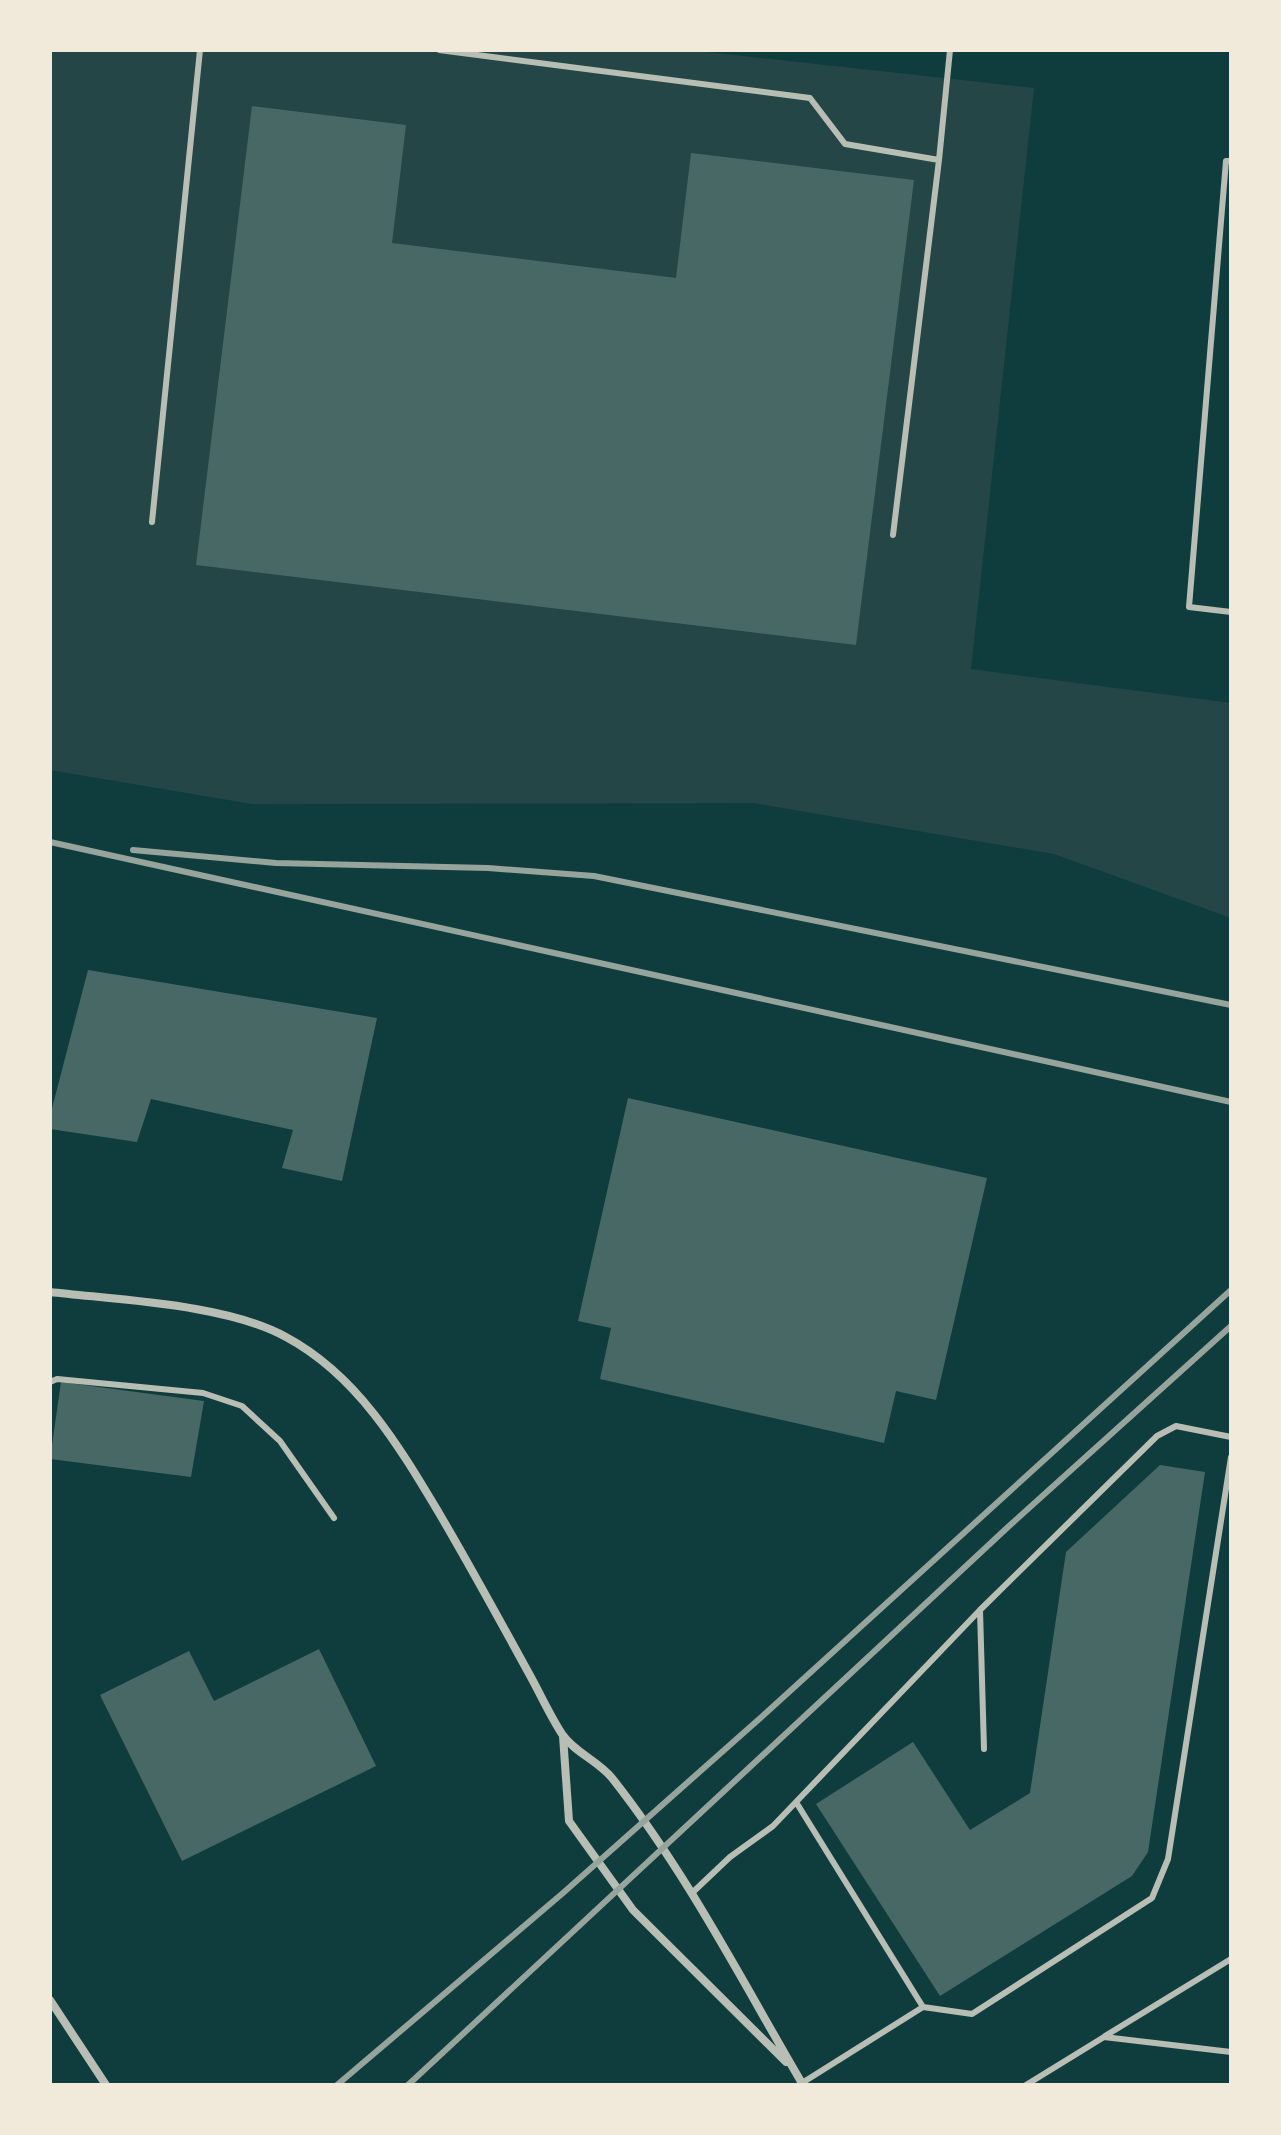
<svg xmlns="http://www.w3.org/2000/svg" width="1281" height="2135" font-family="'Open Sans',sans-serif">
<rect width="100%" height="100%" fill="#0f3d3e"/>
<path fill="#244646" d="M50 50H690L1034 88 971 669 1231 703V918L1054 854 753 803 252 804 50 770Z"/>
<path fill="#486865" d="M252 106 406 125 392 243 676 278 691 153 914 180 856 645 196 565Z
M88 970 377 1018 342 1181 282 1168 293 1130 151 1099 137 1142 50 1129V1116Z
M628 1098 987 1178 936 1400 896 1391 884 1443 600 1379 611 1328 578 1321Z
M61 1382 204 1401 191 1477 50 1459Z
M1160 1465 1205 1472 1148 1852 1132 1876 940 1996 816 1804 913 1742 970 1830 1030 1793 1066 1552Z
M319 1649 376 1766 182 1861 100 1695 189 1651 214 1701Z"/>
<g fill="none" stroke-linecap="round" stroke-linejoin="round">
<path stroke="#b8beb3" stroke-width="6" d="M439 50 810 98 845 144 939 160 893 535
M939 160 950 50
M1231 161H1226L1189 607 1231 612
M152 522 200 50
M50 1382 57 1379 203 1393 242 1406 280 1441 334 1518
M980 1610 984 1749
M796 1802 923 2007
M692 1893 730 1857 773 1826 980 1610 1157 1436 1176 1426 1231 1437
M1105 2036 1231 1959
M802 2083 923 2007 972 2014 1152 1898 1168 1859 1231 1457
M1026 2085 1104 2037 1231 2052"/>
<path stroke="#b8beb3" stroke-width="8" d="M50 1292C118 1300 227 1304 286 1337 357 1375 399 1446 439 1513 469 1564 498 1617 527 1670 539 1691 549 1714 562 1734 574 1752 598 1761 612 1778 687 1873 742 1981 803 2085
M563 1736 569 1821 633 1910 786 2062
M50 2000 106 2085"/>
<path stroke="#97a49c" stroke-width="6" d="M50 842 1231 1102
M133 850 276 863 488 868 594 876 1231 1005
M337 2085 563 1893 767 1712 1231 1290
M408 2085 1008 1527 1231 1326"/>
</g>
<rect width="1281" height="2135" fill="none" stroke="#f1e9da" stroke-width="104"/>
</svg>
